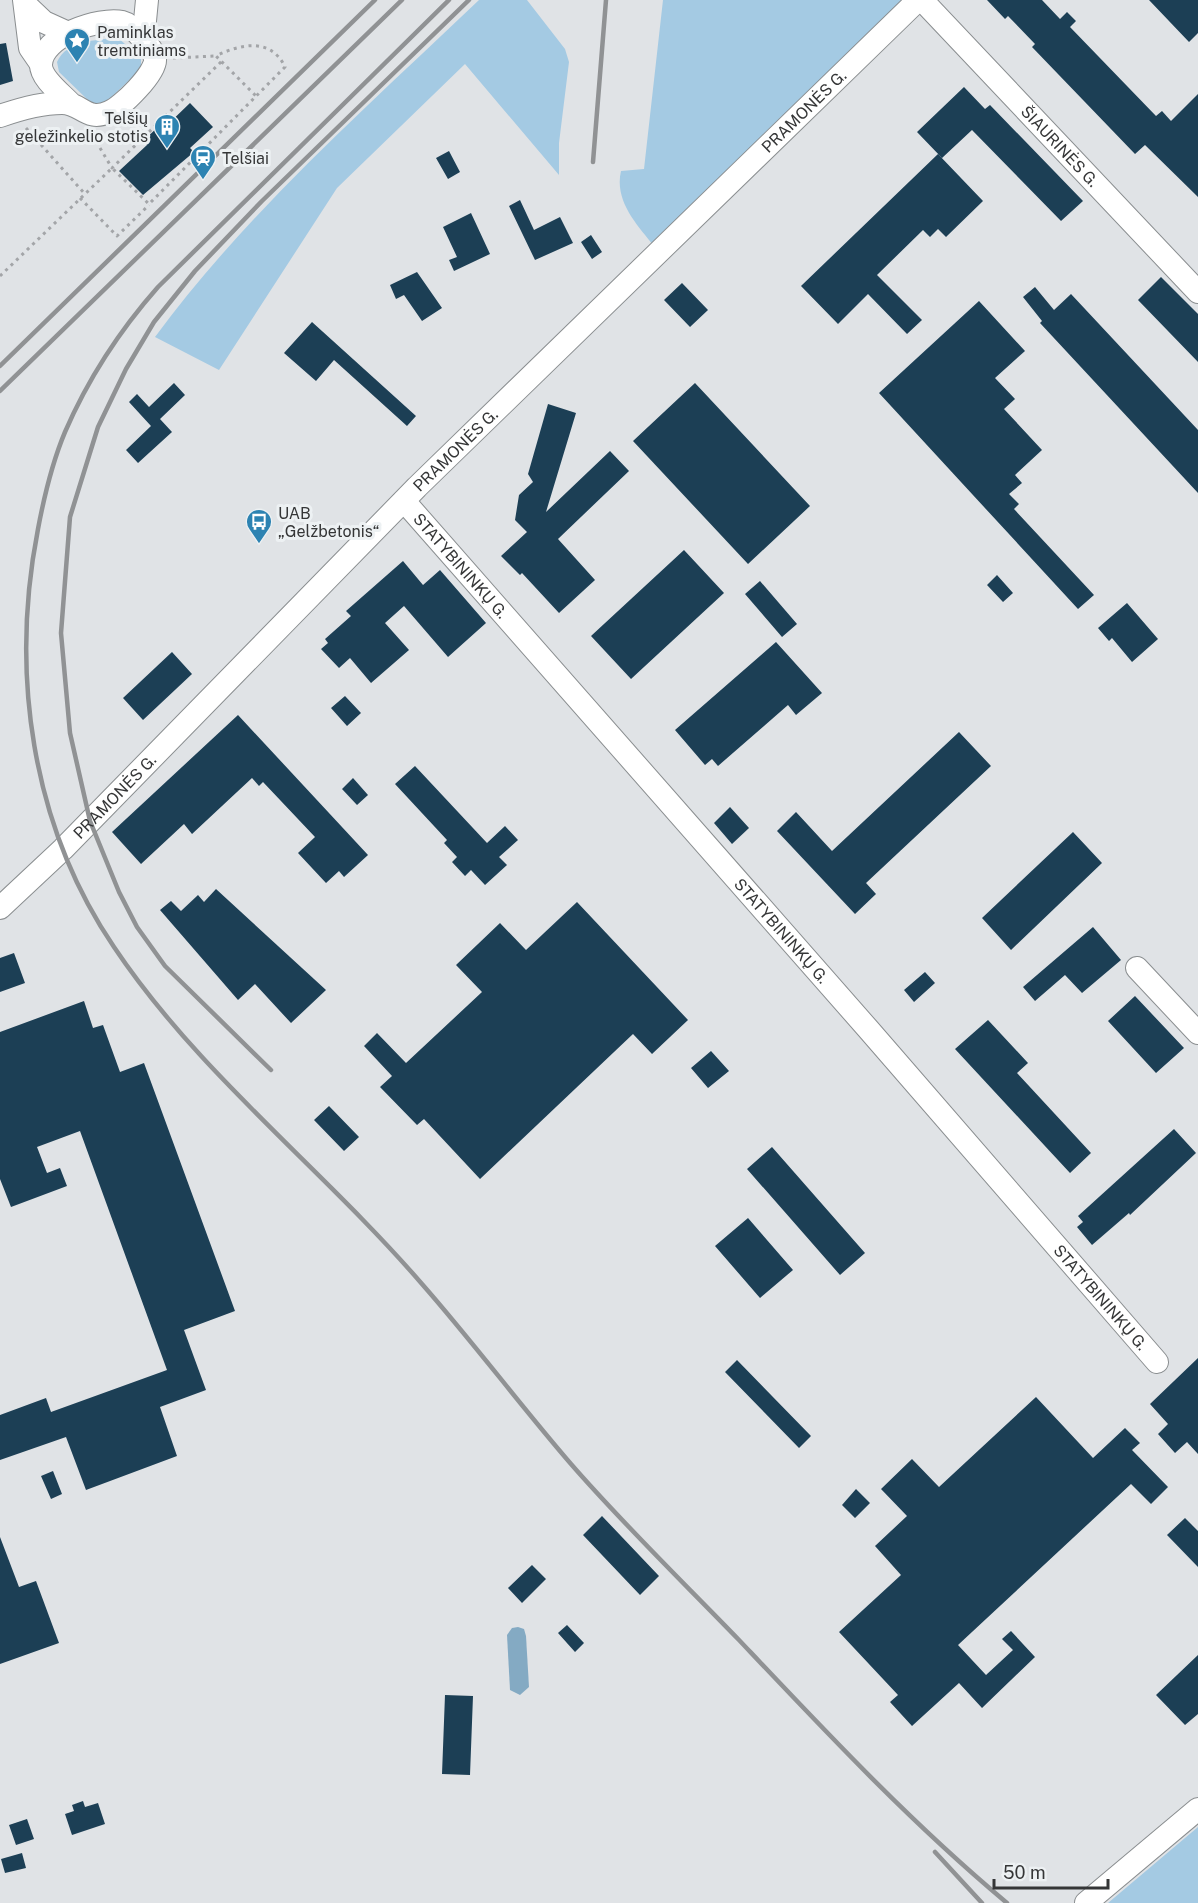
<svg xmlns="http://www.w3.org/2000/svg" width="1198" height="1903" font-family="'Public Sans',sans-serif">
<rect width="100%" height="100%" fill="#e0e3e6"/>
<path fill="#a4cae3" d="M479 0H527L565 49 569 62 559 143V175L465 64 337 188 219 370 155 337C247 212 367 107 479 0Z
M663 0H908L654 246C637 225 614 201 621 171L644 169Z
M117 37 141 58V69L103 105 91 103 59 72 57 62C67 40 95 41 117 37Z
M1198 1827V1903H1108Z"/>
<path fill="#84aac3" d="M518 1627 524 1629 526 1636 529 1687 520 1695 510 1690 507 1635 512 1628Z"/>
<path fill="#1c3f55" d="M987 0H1042L1060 19 1067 12 1076 21 1070 27 1156 116 1162 111 1171 121 1198 94V197L1145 145 1135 154 1032 47 1035 44 1008 16 1005 19Z
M1149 0H1198V33L1189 42Z
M6 43 13 81 0 85V44Z
M964 87 985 109 990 105 1083 201 1061 221 972 130 942 158 917 132Z
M190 103 213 127 190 148 194 152 143 195 119 171 147 145 143 141 159 126 162 130Z
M449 151 460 172 448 179 436 158Z
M938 154 983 201 946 237 938 229 930 237 923 230 877 275 922 320 907 334 868 294 838 324 801 286Z
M520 200 534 230 560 217 573 243 535 260 509 206Z
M471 213 490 254 454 271 449 260 457 257 443 227Z
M591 235 602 252 592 259 581 242Z
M417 272 442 308 422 321 404 295 396 299 390 285Z
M1161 277 1198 314V362L1138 300Z
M682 283 708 310 690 327 664 300Z
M1035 287 1054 310 1071 294 1198 430V493L1040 323 1042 321 1023 297Z
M979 301 1025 351 995 378 1015 399 1004 409 1042 450 1015 475 1022 483 1009 494 1019 504 1014 509 1094 595 1078 609 879 393Z
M312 322 416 416 407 426 334 360 316 381 284 353Z
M174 383 185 395 160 419 172 432 138 463 126 450 151 426 129 402 137 394 149 407Z
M695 383 810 506 748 564 633 441Z
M548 404 576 413 546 512 610 451 629 471 558 539 595 580 559 613 522 573 520 575 501 556 527 532 515 520 519 495 533 482 528 474Z
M684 550 724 593 631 679 591 636Z
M403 561 423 585 440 570 486 623 448 657 404 606 385 623 409 650 371 683 350 658 339 668 321 649 328 643 325 639 351 616 346 611Z
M997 575 1013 593 1003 602 987 585Z
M760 581 797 624 782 637 745 594Z
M1127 603 1158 639 1132 662 1112 638 1109 641 1098 628Z
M776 642 822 693 796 715 788 705 718 766 712 759 705 765 675 730Z
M172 652 192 674 143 720 123 698Z
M345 696 361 713 347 726 331 708Z
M238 715 368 855 344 877 339 871 326 883 298 853 315 837 263 782 259 786 252 778 192 834 184 824 141 864 112 832Z
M959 732 991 766 866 883 876 894 855 914 777 831 796 812 832 851Z
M415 766 487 843 505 826 518 840 499 857 507 865 485 885 471 870 465 876 452 862 457 857 444 843 447 840 395 784Z
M353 778 368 795 357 805 342 789Z
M730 807 749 828 732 844 714 823Z
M1073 832 1102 863 1011 950 982 918Z
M216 889 326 990 291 1023 255 984 238 1000 160 910 171 901 181 911 198 895 204 902Z
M577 902 688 1020 652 1054 633 1034 480 1179 424 1119 417 1125 380 1087 392 1076 364 1046 377 1033 406 1063 482 992 456 965 500 923 526 950Z
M1093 927 1121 960 1082 993 1065 975 1035 1001 1023 987Z
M14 953 25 983 0 992V958Z
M925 972 935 983 914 1002 904 990Z
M1135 996 1184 1048 1156 1073 1108 1021Z
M84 1001 93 1028 103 1025 120 1072 144 1063 235 1311 184 1330 206 1390 160 1407 177 1456 86 1490 66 1437 0 1460V1415L46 1398 51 1412 167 1370 80 1131 37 1147 47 1173 60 1168 67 1186 11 1207 0 1179V1032Z
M988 1020 1028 1063 1017 1073 1091 1153 1070 1173 955 1049Z
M711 1051 729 1071 708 1088 691 1068Z
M329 1106 359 1137 344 1151 314 1120Z
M1174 1129 1196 1153 1130 1215 1129 1213 1092 1245 1077 1227 1083 1222 1078 1216Z
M772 1147 865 1253 840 1275 747 1169Z
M748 1218 793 1270 760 1298 715 1246Z
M1198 1358V1454L1187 1442 1175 1453 1158 1434 1168 1424 1150 1404Z
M737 1360 811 1436 799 1448 725 1372Z
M1036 1397 1093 1458 1125 1428 1140 1443 1132 1450 1168 1487 1151 1504 1131 1484 958 1645 986 1675 1013 1650 1002 1639 1011 1631 1035 1657 982 1708 959 1683 912 1726 890 1702 898 1695 839 1632 901 1575 875 1546 907 1516 881 1489 912 1459 939 1487Z
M53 1471 62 1494 51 1499 41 1476Z
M856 1489 870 1503 855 1518 842 1505Z
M602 1516 659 1576 640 1595 583 1535Z
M1185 1518 1198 1531V1567L1167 1535Z
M0 1537 19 1587 36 1581 59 1643 0 1664Z
M532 1565 546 1579 522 1603 508 1588Z
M567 1625 584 1643 575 1652 558 1633Z
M1198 1655V1714L1185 1725 1156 1695Z
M445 1695 473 1696 470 1775 442 1774Z
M83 1801 85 1807 98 1803 105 1824 72 1835 65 1814 74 1811 72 1805Z
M27 1819 34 1839 16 1845 9 1825Z
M22 1853 26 1868 5 1873 1 1859Z"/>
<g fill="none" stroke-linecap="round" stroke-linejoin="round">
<defs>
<g id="minor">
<path d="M24 0 30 48 41 64"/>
<path id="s1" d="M922 0 1198 292"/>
<path d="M25 4 44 22 66 32"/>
<path d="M147 44 144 31 147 0"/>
<path d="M0 116C20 109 41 103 62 103 82 103 86 122 109 112 121 108 157 72 155 59 154 50 145 42 140 36 135 31 130 24 122 22 100 17 41 36 41 65 41 79 62 94 71 104"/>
<path id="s2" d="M404 501 869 1030 1157 1362"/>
<path id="s3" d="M0 908 63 849 417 487 918 0"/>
<path d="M1137 968 1198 1033"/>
<path d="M1086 1903 1198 1809"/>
</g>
</defs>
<use href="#minor" stroke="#8a8e90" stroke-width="24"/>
<path stroke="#a3a5a8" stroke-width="3" stroke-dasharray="3 4.5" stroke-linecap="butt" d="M173 58 216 56
M26 128 85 194
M100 148 112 168 222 61
M80 198 117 236 149 205
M0 276 112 168 149 204 285 67C271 37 240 44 216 56L256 96"/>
<use href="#minor" stroke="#fff" stroke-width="22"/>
<path stroke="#909294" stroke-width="4.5" d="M449 0 158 287C120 330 88 379 65 432 52 463 44 497 38 529 10 672 31 825 114 947 199 1074 323 1169 422 1284 473 1342 520 1405 571 1464 624 1525 683 1582 739 1640 825 1731 910 1822 1007 1903
M593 162 606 0
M0 366 375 0
M0 391 402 0
M271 1070 165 966 137 927 119 892 90 821 70 733 61 633 70 517 98 427 126 369 154 322 195 271 262 201 469 0
M935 1852 982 1903"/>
</g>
<defs>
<symbol id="sight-pin" viewBox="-11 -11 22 30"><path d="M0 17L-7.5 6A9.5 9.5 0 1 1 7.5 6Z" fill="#2d83b2" stroke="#edf1f3"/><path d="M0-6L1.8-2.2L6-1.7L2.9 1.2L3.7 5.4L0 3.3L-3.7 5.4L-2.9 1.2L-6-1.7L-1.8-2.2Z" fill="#fff"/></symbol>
<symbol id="building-pin" viewBox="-11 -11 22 30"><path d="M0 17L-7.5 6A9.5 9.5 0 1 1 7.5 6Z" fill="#2d83b2" stroke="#edf1f3"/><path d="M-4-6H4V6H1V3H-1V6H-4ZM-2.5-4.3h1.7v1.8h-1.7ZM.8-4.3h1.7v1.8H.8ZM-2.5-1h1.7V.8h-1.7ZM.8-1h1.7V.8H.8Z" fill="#fff"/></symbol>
<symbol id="station-pin" viewBox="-11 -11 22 30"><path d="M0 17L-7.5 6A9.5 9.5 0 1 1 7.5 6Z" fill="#2d83b2" stroke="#edf1f3"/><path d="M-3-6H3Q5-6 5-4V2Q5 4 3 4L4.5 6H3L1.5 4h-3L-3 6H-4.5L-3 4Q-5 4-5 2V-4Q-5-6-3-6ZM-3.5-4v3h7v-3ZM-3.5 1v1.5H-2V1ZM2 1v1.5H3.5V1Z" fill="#fff"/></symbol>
<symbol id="bus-pin" viewBox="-11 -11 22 30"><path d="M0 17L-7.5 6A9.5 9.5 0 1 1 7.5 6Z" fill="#2d83b2" stroke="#edf1f3"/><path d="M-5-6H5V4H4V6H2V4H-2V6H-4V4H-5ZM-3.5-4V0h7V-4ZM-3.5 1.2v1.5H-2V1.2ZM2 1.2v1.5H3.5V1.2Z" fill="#fff"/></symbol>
</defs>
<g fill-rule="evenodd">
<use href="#sight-pin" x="62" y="26" width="30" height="40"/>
<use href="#building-pin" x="152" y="112" width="30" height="40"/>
<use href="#station-pin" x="188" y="143" width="30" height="40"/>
<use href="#bus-pin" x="244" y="507" width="30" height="40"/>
</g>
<g text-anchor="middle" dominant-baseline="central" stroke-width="6" stroke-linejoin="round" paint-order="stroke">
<g font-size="16" fill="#353637" stroke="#edf1f3" text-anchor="start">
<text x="97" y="32">Paminklas<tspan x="97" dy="18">tremtiniams</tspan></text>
<text x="148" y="118" text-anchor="end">Telšių<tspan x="148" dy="18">geležinkelio stotis</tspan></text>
<text x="222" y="158">Telšiai</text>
<text x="278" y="513">UAB<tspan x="278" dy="18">„Gelžbetonis“</tspan></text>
</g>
<g font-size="16" fill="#353637" stroke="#edf1f3">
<text stroke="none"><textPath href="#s3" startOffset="1132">PRAMONĖS G.</textPath></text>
<text stroke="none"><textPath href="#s1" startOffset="201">ŠIAURINĖS G.</textPath></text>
<text stroke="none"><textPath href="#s3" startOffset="646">PRAMONĖS G.</textPath></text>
<text stroke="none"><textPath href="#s2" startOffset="86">STATYBININKŲ G.</textPath></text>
<text stroke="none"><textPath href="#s3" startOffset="160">PRAMONĖS G.</textPath></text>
<text stroke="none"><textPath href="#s2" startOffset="572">STATYBININKŲ G.</textPath></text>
<text stroke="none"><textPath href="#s2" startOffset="1058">STATYBININKŲ G.</textPath></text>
</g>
</g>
<path d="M994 1879v9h114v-9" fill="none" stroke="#353637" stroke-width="3"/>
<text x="1003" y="1879" font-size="18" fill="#353637" stroke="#edf1f3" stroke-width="4.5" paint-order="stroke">50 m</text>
</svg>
